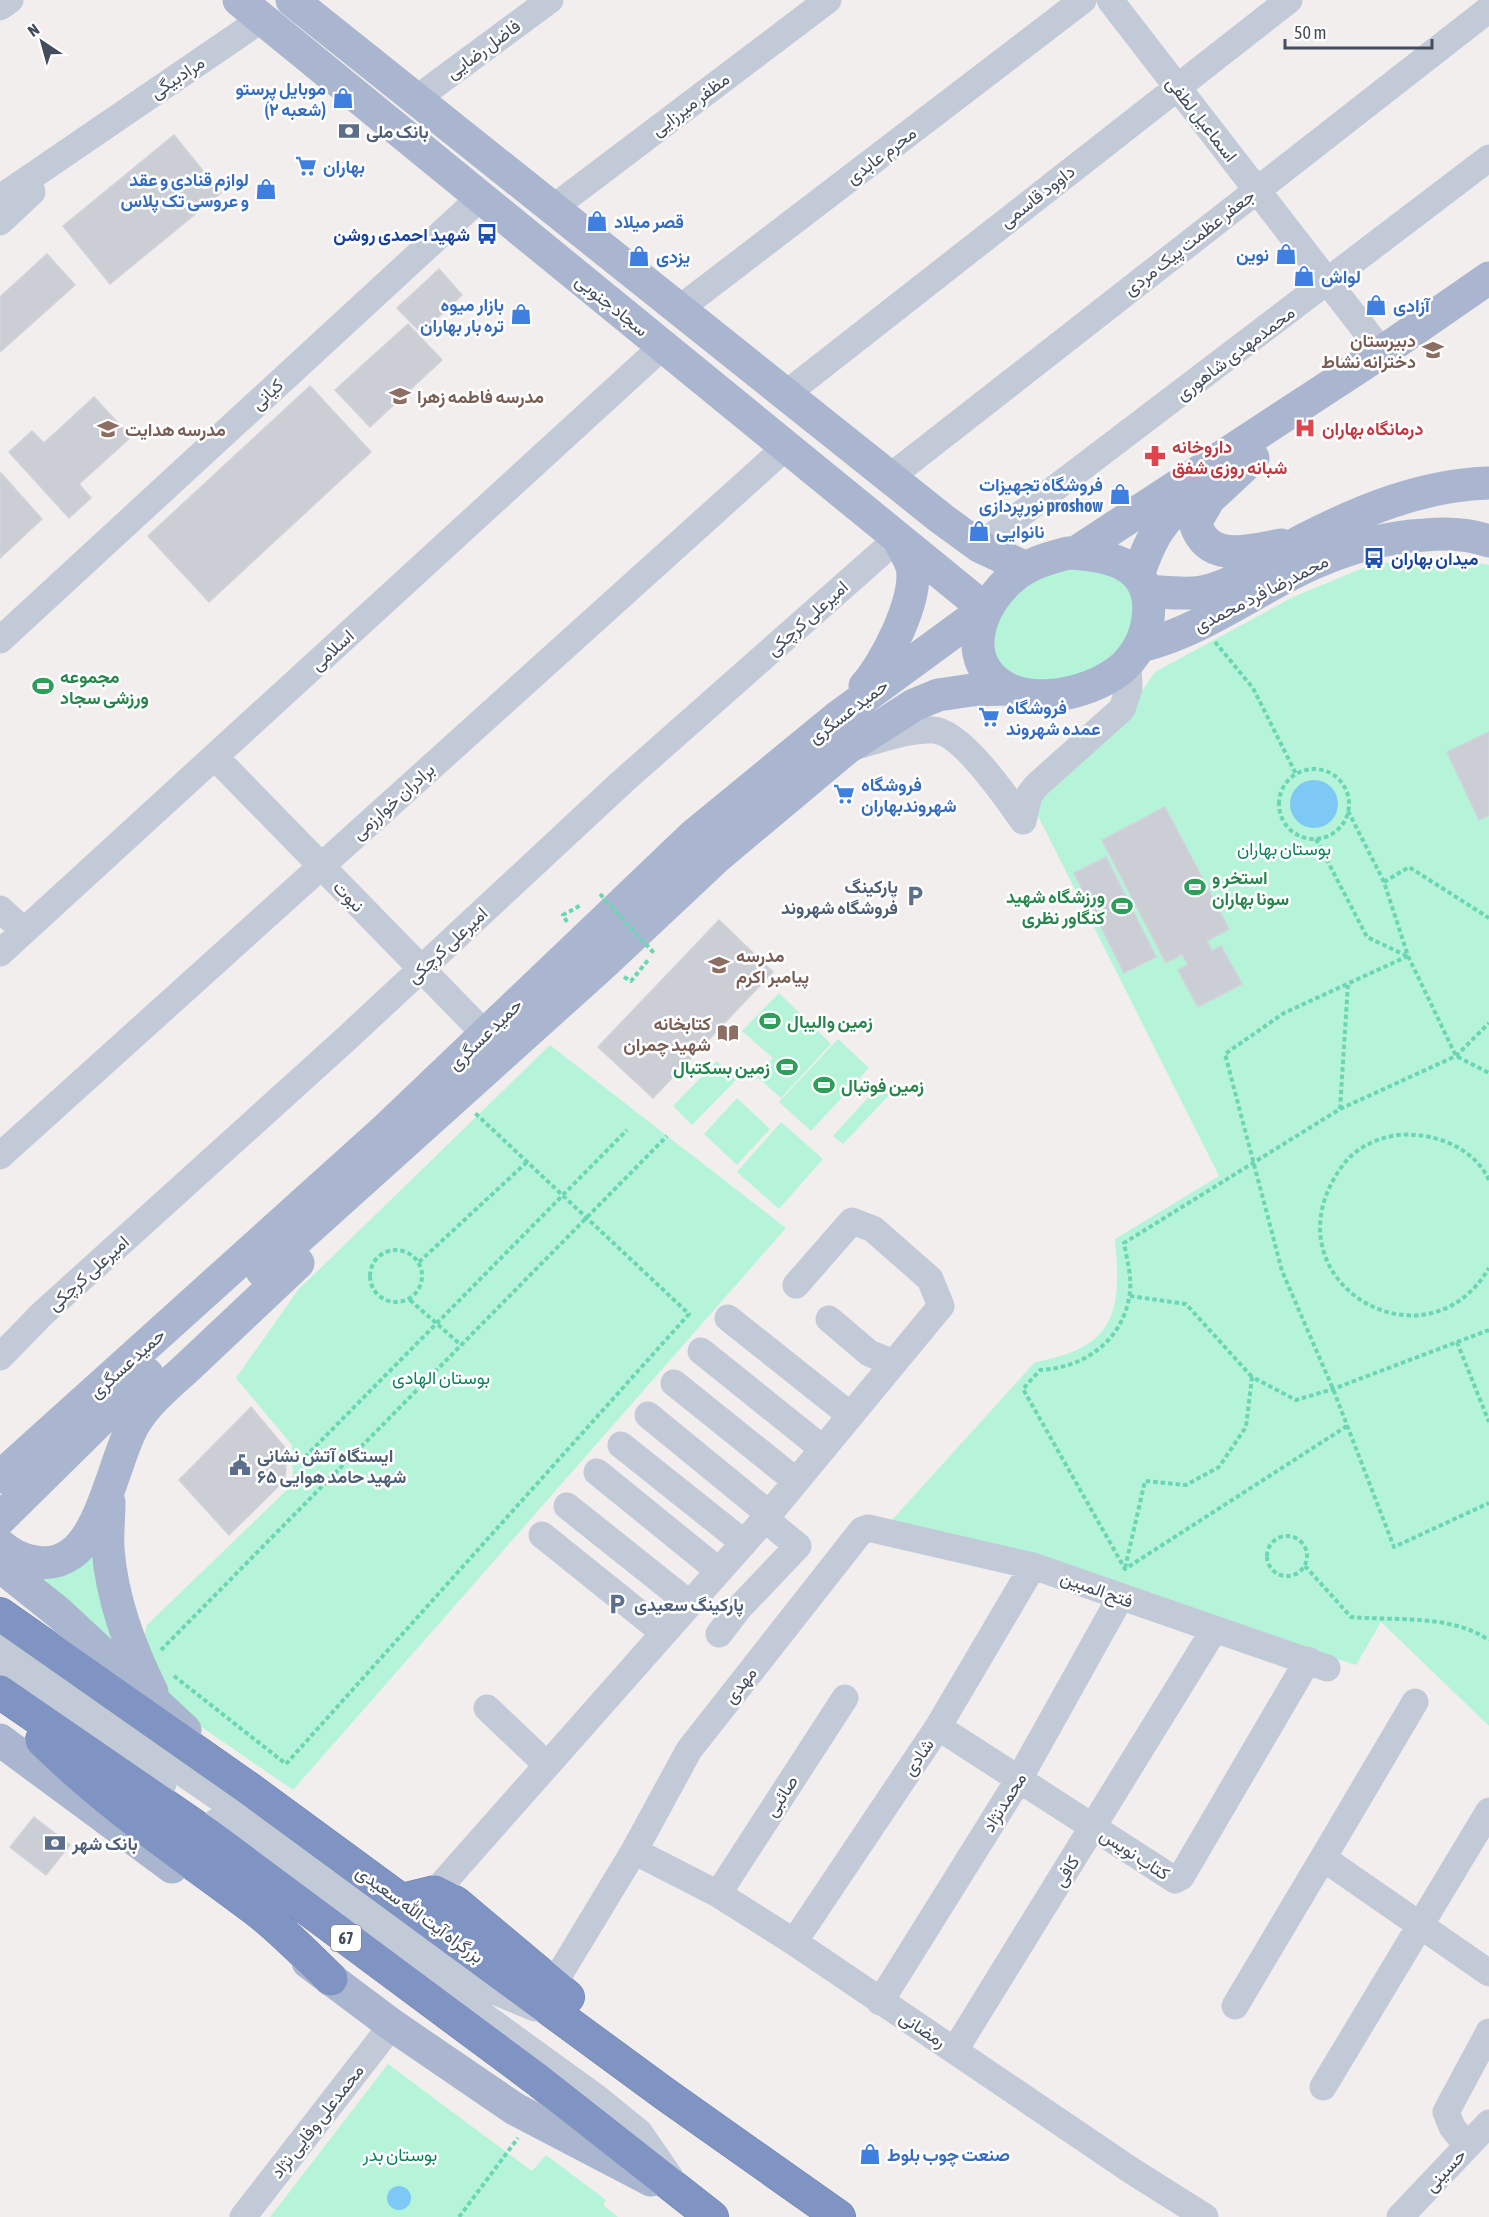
<svg xmlns="http://www.w3.org/2000/svg" width="1489" height="2217" font-family="'Asap Condensed',Vazirmatn,sans-serif">
<rect width="100%" height="100%" fill="#f1eeed"/>
<path fill="#b6f4d9" d="M1440 557 1489 565V1726L1381 1622 1356 1665 892 1520 1035 1362C1115 1348 1122 1313 1115 1239L1219 1176 1032 804 1117 728 1155 672 1293 597 1373 564Z
M1079 562 1134 588 1132 637 1111 660 1066 682 1022 681 996 661 992 618 1026 580Z
M779 993 831 1044 781 1098 756 1076 773 1058 742 1031Z
M838 1039 869 1068 811 1131 779 1102Z
M550 1045 786 1228 293 1790 193 1721 173 1702 141 1650 147 1625 293 1484 292 1445 236 1378 298 1290Z
M717 1061 736 1080 692 1125 673 1106Z
M884 1080 892 1092 843 1144 833 1136Z
M737 1098 770 1129 737 1165 704 1134Z
M781 1122 823 1159 779 1209 737 1172Z
M100 1543 132 1673 35 1578Z
M388 2064 532 2171 546 2155 606 2200 603 2205 618 2217H270Z"/>
<path fill="#7ec8f6" d="M1290 804a24 24 0 1 1 48 0a24 24 0 1 1-48 0Z
M387 2198a12 12 0 1 1 24 0a12 12 0 1 1-24 0Z"/>
<path fill="#ccced6" stroke="#d1d2da" stroke-width="1.5" d="M174 135 221 193 110 284 63 226Z
M47 254 75 285 0 352V297Z
M439 269 462 295 421 333 397 308Z
M408 324 442 360 370 427 335 390Z
M310 386 371 452 209 602 148 536Z
M94 397 131 437 79 484 91 498 69 518 9 452 32 431 44 443Z
M0 472 42 519 0 558Z
M1489 732V815L1479 820 1447 752Z
M1165 807 1229 929 1207 941 1212 951 1221 946 1242 984 1198 1007 1178 970 1188 965 1182 954 1166 963 1102 840Z
M1106 857 1156 957 1124 973 1074 873Z
M719 920 773 972 653 1098 598 1047Z
M251 1407 287 1450 285 1480 229 1535 179 1480Z
M34 1817 70 1845 46 1875 10 1847Z"/>
<g fill="none" stroke-linecap="round" stroke-linejoin="round">
<defs>
<path id="highway" d="M0 1614 251 1790 665 2094 839 2217
M0 1692 208 1835 535 2078 712 2217
M42 1740C108 1806 186 1857 260 1913 285 1933 308 1957 331 1979
M402 1900 435 1892 456 1903 568 1997"/>
</defs>
<use href="#highway" stroke="#6b7faf" stroke-width="34"/>
<path stroke="#6ad6b4" stroke-width="4" stroke-dasharray="4.5 3" stroke-linecap="butt" d="M1215 642 1253 688 1296 774
M1279 804a35 35 0 1 1 70 0a35 35 0 1 1-70 0Z
M1348 811 1384 882 1408 956 1456 1056 1489 1073
M1316 839 1367 937 1407 956
M1384 882 1409 867 1489 918
M567 922 563 915 581 905
M1408 956 1284 1013 1225 1054 1282 1271 1333 1389 1394 1547 1489 1503
M624 977 631 981 649 959
M1340 1109 1348 984
M1489 1180C1476 1152 1445 1137 1415 1135 1390 1132 1358 1144 1343 1165 1260 1277 1424 1378 1489 1268
M370 1276a26 26 0 1 1 52 0a26 26 0 1 1-52 0Z
M419 1262 527 1162
M1130 1296 1186 1304 1252 1377
M410 1300 461 1345
M1457 1342 1489 1422
M1347 1426 1125 1569 1023 1389 1040 1370C1083 1368 1121 1342 1129 1298 1133 1280 1127 1260 1124 1243L1340 1109 1456 1056 1489 1023
M305 1457 627 1130
M1267 1556a20 20 0 1 1 40 0a20 20 0 1 1-40 0Z
M1305 1566 1351 1617C1396 1621 1450 1614 1489 1640
M1125 1568 1145 1481 1186 1485 1219 1467 1246 1427 1252 1377 1296 1400 1333 1389 1489 1330
M161 1650 667 1136
M174 1676 286 1764 689 1314 475 1113
M459 2217 518 2138"/>
<path stroke="#c2cad8" stroke-width="27" d="M1110 0 1382 352
M0 7 10 0
M416 99 550 0
M0 198 262 19
M553 208 828 0
M0 222 32 192
M679 309 1083 0
M786 394 1289 0
M890 477 1489 9
M979 546 1489 158
M0 640 481 197
M860 745C883 739 909 729 933 730 961 731 1007 798 1023 821
M215 757 485 1034
M1023 821 1029 795 1036 786 1122 709 1129 688 1128 662
M0 909 24 931
M0 953 663 346
M0 1156 786 447
M728 1318 850 1415
M829 1319 869 1353 893 1363
M701 1351 823 1449
M0 1357 42 1314 346 1039 622 782 898 538
M674 1383 796 1481
M648 1415 769 1514
M621 1445 744 1543
M597 1472 719 1571
M567 1506 690 1604
M542 1535 664 1633
M719 1634 739 1608 798 1546 765 1519
M0 1643 94 1712 311 1861 487 1988 535 2008
M0 1668 163 1784
M1415 1702 1323 1858 1489 1973
M487 1708 547 1765
M938 1727 1175 1880 1181 1877 1308 1660
M216 1822 597 2098 639 2132 670 2177
M634 1851 718 1894 794 1942 1132 2171 1205 2217
M435 1892 765 1519 941 1306 930 1279 873 1229 852 1221 796 1285
M718 1894 845 1698
M794 1942 938 1727 1033 1566
M553 1985 634 1851 689 1750 862 1530 868 1528 1033 1566 1327 1668
M880 2002 1019 1779 1120 1598
M1235 2006 1323 1858
M955 2050 1214 1630
M1323 2087 1489 1811
M1467 2146 1452 2127 1446 2112 1489 2032
M243 2217 392 2025
M1400 2217 1489 2123"/>
<path stroke="#aab6d0" stroke-width="33" d="M292 0 942 519 979 546 1026 568
M1253 458 1209 499 1195 523C1208 564 1249 551 1281 545
M1068 553C1111 555 1155 565 1148 619 1146 635 1140 648 1130 660 1106 689 1043 706 1008 689 957 663 979 604 1014 576 1030 563 1049 558 1068 553Z
M1075 553 1382 352 1489 278
M1138 575C1151 538 1161 517 1195 496
M1148 591C1165 592 1184 595 1202 592 1239 585 1271 557 1303 540 1362 510 1423 485 1489 483
M1141 646C1205 630 1255 589 1314 563 1350 547 1387 537 1425 535 1446 533 1469 534 1489 541
M865 686C885 664 919 598 912 567 909 557 902 547 898 538
M262 1271 603 964 718 856 847 748 914 705 938 695 972 690 1008 689
M0 1477 386 1129 694 835 839 716 985 609 239 0
M109 1502C109 1518 107 1534 108 1549 112 1600 130 1647 152 1692
M0 1519 147 1374
M0 1545C19 1562 49 1570 71 1554 101 1534 114 1465 130 1432 142 1405 170 1384 191 1364 227 1330 262 1297 298 1263
M0 1566 59 1613 185 1730
M0 1740 172 1867
M308 1962 392 2025 515 2109 651 2180"/>
<use href="#highway" stroke="#7f94c3" stroke-width="33"/>
<path stroke="#6ad6b4" stroke-width="4" stroke-dasharray="4.5 3" stroke-linecap="butt" d="M600 894 654 953"/>
</g>
<defs>
<symbol id="shop-bare" viewBox="-9 -9 18 18"><path d="M-5-2.5h2.3a2.7 3.5 0 0 1 5.4 0H5L5.5 6h-11ZM-1.5-2.5h3a1.5 2.3 0 0 0-3 0Z" fill="#3f7fe0" stroke="#fff" stroke-width="2.5" paint-order="stroke"/></symbol>
<symbol id="bank-bare" viewBox="-9 -9 18 18"><path d="M-6-4H6V4H-6ZM0-2.3a2.3 2.3 0 1 0 0 4.6a2.3 2.3 0 1 0 0-4.6Z" fill="#5c6f8a" stroke="#fff" stroke-width="2.5" paint-order="stroke"/></symbol>
<symbol id="supermarket-bare" viewBox="-9 -9 18 18"><path d="M-6-5.5h2.5l.6 2H6L4.5 2H-2.5L-4.4-4H-6ZM-1.5 3.2a1.3 1.3 0 1 0 .1 0ZM3 3.2a1.3 1.3 0 1 0 .1 0Z" fill="#3f7fe0" stroke="#fff" stroke-width="2.5" paint-order="stroke"/></symbol>
<symbol id="bus-bare" viewBox="-9 -9 18 18"><path d="M-5-6H5V4H4V6H2V4H-2V6H-4V4H-5ZM-3.5-4V0h7V-4ZM-3.5 1.2v1.5H-2V1.2ZM2 1.2v1.5H3.5V1.2Z" fill="#1a4fb4" stroke="#fff" stroke-width="2.5" paint-order="stroke"/></symbol>
<symbol id="school-bare" viewBox="-9 -9 18 18"><path d="M0-5L7-2L0 1L-7-2ZM-4 1L0 2.5L4 1V4Q0 6-4 4Z" fill="#8d6e63" stroke="#fff" stroke-width="2.5" paint-order="stroke"/></symbol>
<symbol id="hospital-bare" viewBox="-9 -9 18 18"><path d="M-5-5h3v3.5h4V-5h3V5h-3V1.5h-4V5h-3Z" fill="#e0444e" stroke="#fff" stroke-width="2.5" paint-order="stroke"/></symbol>
<symbol id="pharmacy-bare" viewBox="-9 -9 18 18"><path d="M-2-6h4v4h4v4h-4v4h-4v-4h-4v-4h4Z" fill="#e0444e" stroke="#fff" stroke-width="2.5" paint-order="stroke"/></symbol>
<symbol id="stadium-bare" viewBox="-9 -9 18 18"><path d="M0-5a6.5 5 0 1 0 0 10a6.5 5 0 1 0 0-10ZM-3.5-1.8h7v3.6h-7Z" fill="#2e9e5b" stroke="#fff" stroke-width="2.5" paint-order="stroke"/></symbol>
<symbol id="parking-bare" viewBox="-9 -9 18 18"><path d="M-3.5-5.5H1a3.5 3.5 0 0 1 0 7H-1V5.5H-3.5ZM-1-3.4V-.6H.8a1.4 1.4 0 0 0 0-2.8Z" fill="#5c6f8a" stroke="#fff" stroke-width="2.5" paint-order="stroke"/></symbol>
<symbol id="library-bare" viewBox="-9 -9 18 18"><path d="M-6-4Q-3-5.5-.7-3.5V5Q-3 3-6 4ZM6-4Q3-5.5 .7-3.5V5Q3 3 6 4Z" fill="#8d6e63" stroke="#fff" stroke-width="2.5" paint-order="stroke"/></symbol>
<symbol id="civic-bare" viewBox="-9 -9 18 18"><path d="M-.6-6.5H3V-4.5H.6V-3L4-1V1h2V6H-6V1h2V-1L-.6-3ZM-1.2 2.5V6h2.4V2.5Z" fill="#5c6f8a" stroke="#fff" stroke-width="2.5" paint-order="stroke"/></symbol>
</defs>
<g fill-rule="evenodd">
<use href="#shop-bare" x="328" y="83" width="30" height="30"/>
<use href="#bank-bare" x="334" y="116" width="30" height="30"/>
<use href="#supermarket-bare" x="291" y="151" width="30" height="30"/>
<use href="#shop-bare" x="251" y="174" width="30" height="30"/>
<use href="#shop-bare" x="582" y="206" width="30" height="30"/>
<use href="#bus-bare" x="472" y="219" width="30" height="30"/>
<use href="#shop-bare" x="1271" y="239" width="30" height="30"/>
<use href="#shop-bare" x="624" y="241" width="30" height="30"/>
<use href="#shop-bare" x="1289" y="261" width="30" height="30"/>
<use href="#shop-bare" x="1361" y="290" width="30" height="30"/>
<use href="#shop-bare" x="506" y="299" width="30" height="30"/>
<use href="#school-bare" x="1418" y="335" width="30" height="30"/>
<use href="#school-bare" x="385" y="381" width="30" height="30"/>
<use href="#hospital-bare" x="1290" y="413" width="30" height="30"/>
<use href="#school-bare" x="93" y="414" width="30" height="30"/>
<use href="#pharmacy-bare" x="1140" y="441" width="30" height="30"/>
<use href="#shop-bare" x="1105" y="479" width="30" height="30"/>
<use href="#shop-bare" x="964" y="516" width="30" height="30"/>
<use href="#bus-bare" x="1359" y="543" width="30" height="30"/>
<use href="#stadium-bare" x="28" y="671" width="30" height="30"/>
<use href="#supermarket-bare" x="974" y="702" width="30" height="30"/>
<use href="#supermarket-bare" x="829" y="779" width="30" height="30"/>
<use href="#stadium-bare" x="1180" y="872" width="30" height="30"/>
<use href="#parking-bare" x="900" y="881" width="30" height="30"/>
<use href="#stadium-bare" x="1107" y="891" width="30" height="30"/>
<use href="#school-bare" x="704" y="950" width="30" height="30"/>
<use href="#stadium-bare" x="755" y="1006" width="30" height="30"/>
<use href="#library-bare" x="713" y="1018" width="30" height="30"/>
<use href="#stadium-bare" x="772" y="1052" width="30" height="30"/>
<use href="#stadium-bare" x="809" y="1070" width="30" height="30"/>
<use href="#civic-bare" x="225" y="1450" width="30" height="30"/>
<use href="#parking-bare" x="602" y="1589" width="30" height="30"/>
<use href="#bank-bare" x="40" y="1828" width="30" height="30"/>
<use href="#shop-bare" x="855" y="2139" width="30" height="30"/>
</g>
<g text-anchor="middle" dominant-baseline="central" stroke-width="5" stroke-linejoin="round" paint-order="stroke">
<rect fill="#fff" stroke="#7c828e" stroke-width="1.5" x="331" y="1925" width="30" height="26" rx="4.5"/>
<g font-size="16" font-weight="bold" fill="#444d5e">
<text x="346" y="1938">67</text>
</g>
<g font-size="18" fill="#444d5e" stroke="#fff">
<text transform="translate(483 49) rotate(-36)">فاضل رضایی</text>
<text transform="translate(177 77) rotate(-34)">مرادبیگی</text>
<text transform="translate(690 104) rotate(-37)">مظفر میرزایی</text>
<text transform="translate(1202 119) rotate(52)">اسماعیل لطفی</text>
<text transform="translate(881 155) rotate(-37)">محرم عابدی</text>
<text transform="translate(1037 196) rotate(-38)">داوود قاسمی</text>
<text transform="translate(1189 242) rotate(-38)">جعفر عظمت پیک مردی</text>
<text transform="translate(612 305) rotate(39)">سجاد جنوبی</text>
<text transform="translate(1235 353) rotate(-37)">محمدمهدی شاهوری</text>
<text transform="translate(267 394) rotate(-43)">کیانی</text>
<text transform="translate(1261 593) rotate(-27)">محمدرضا فرد محمدی</text>
<text transform="translate(807 618) rotate(-42)">امیرعلی کرچکی</text>
<text transform="translate(332 650) rotate(-42)">اسلامی</text>
<text transform="translate(848 711) rotate(-37)">حمید عسگری</text>
<text transform="translate(393 801) rotate(-42)">برادران خوارزمی</text>
<text transform="translate(349 896) rotate(46)">نبوت</text>
<text transform="translate(447 945) rotate(-43)">امیرعلی کرچکی</text>
<text transform="translate(485 1034) rotate(-44)">حمید عسگری</text>
<text transform="translate(88 1273) rotate(-42)">امیرعلی کرچکی</text>
<text transform="translate(127 1363) rotate(-42)">حمید عسگری</text>
<text transform="translate(1097 1589) rotate(20)">فتح المبین</text>
<text transform="translate(740 1685) rotate(-52)">مهدی</text>
<text transform="translate(918 1757) rotate(-56)">شادی</text>
<text transform="translate(781 1796) rotate(-57)">صائبی</text>
<text transform="translate(1004 1802) rotate(-58)">محمدنژاد</text>
<text transform="translate(1135 1854) rotate(33)">کتاب نویس</text>
<text transform="translate(1066 1871) rotate(-58)">کافی</text>
<text transform="translate(420 1914) rotate(36)">بزرگراه آیت الله سعیدی</text>
<text transform="translate(923 2029) rotate(33)">رمضانی</text>
<text transform="translate(317 2121) rotate(-52)">محمدعلی وفایی نژاد</text>
<text transform="translate(1445 2170) rotate(-47)">حسینی</text>
</g>
<g font-size="18" font-weight="bold" fill="#366cbe" stroke="#fff" text-anchor="start">
<text x="326" y="88" text-anchor="end">موبایل پرستو<tspan x="326" dy="21">(شعبه ۲)</tspan></text>
<text x="323" y="166">بهاران</text>
<text x="249" y="179" text-anchor="end">لوازم قنادی و عقد<tspan x="249" dy="21">و عروسی تک پلاس</tspan></text>
<text x="614" y="221">قصر میلاد</text>
<text x="1269" y="254" text-anchor="end">نوین</text>
<text x="656" y="256">یزدی</text>
<text x="1321" y="276">لواش</text>
<text x="504" y="304" text-anchor="end">بازار میوه<tspan x="504" dy="21">تره بار بهاران</tspan></text>
<text x="1393" y="305">آزادی</text>
<text x="1103" y="484" text-anchor="end">فروشگاه تجهیزات<tspan x="1103" dy="21">نورپردازی proshow</tspan></text>
<text x="996" y="531">نانوایی</text>
<text x="1006" y="707">فروشگاه<tspan x="1006" dy="21">عمده شهروند</tspan></text>
<text x="861" y="784">فروشگاه<tspan x="861" dy="21">شهروندبهاران</tspan></text>
<text x="887" y="2154">صنعت چوب بلوط</text>
</g>
<g font-size="18" font-weight="bold" fill="#4e5e75" stroke="#fff" text-anchor="start">
<text x="366" y="131">بانک ملی</text>
<text x="898" y="886" text-anchor="end">پارکینگ<tspan x="898" dy="21">فروشگاه شهروند</tspan></text>
<text x="257" y="1455">ایستگاه آتش نشانی<tspan x="257" dy="21">۶۵ شهید حامد هوایی</tspan></text>
<text x="634" y="1604">پارکینگ سعیدی</text>
<text x="72" y="1843">بانک شهر</text>
</g>
<g font-size="18" font-weight="bold" fill="#164399" stroke="#fff" text-anchor="end">
<text x="470" y="234">شهید احمدی روشن</text>
<text x="1391" y="558" text-anchor="start">میدان بهاران</text>
</g>
<g font-size="18" font-weight="bold" fill="#785e54" stroke="#fff" text-anchor="start">
<text x="1416" y="340" text-anchor="end">دبیرستان<tspan x="1416" dy="21">دخترانه نشاط</tspan></text>
<text x="417" y="396">مدرسه فاطمه زهرا</text>
<text x="125" y="429">مدرسه هدایت</text>
<text x="736" y="955">مدرسه<tspan x="736" dy="21">پیامبر اکرم</tspan></text>
<text x="711" y="1023" text-anchor="end">کتابخانه<tspan x="711" dy="21">شهید چمران</tspan></text>
</g>
<g font-size="18" font-weight="bold" fill="#be3a42" stroke="#fff" text-anchor="start">
<text x="1322" y="428">درمانگاه بهاران</text>
<text x="1172" y="446">داروخانه<tspan x="1172" dy="21">شبانه روزی شفق</tspan></text>
</g>
<g font-size="18" font-weight="bold" fill="#27864d" stroke="#fff" text-anchor="start">
<text x="60" y="676">مجموعه<tspan x="60" dy="21">ورزشی سجاد</tspan></text>
<text x="1212" y="877">استخر و<tspan x="1212" dy="21">سونا بهاران</tspan></text>
<text x="1105" y="896" text-anchor="end">ورزشگاه شهید<tspan x="1105" dy="21">کنگاور نظری</tspan></text>
<text x="787" y="1021">زمین والیبال</text>
<text x="770" y="1067" text-anchor="end">زمین بسکتبال</text>
<text x="841" y="1085">زمین فوتبال</text>
</g>
<g font-size="18" fill="#0c825c" stroke="#fff">
<text x="1284" y="848">بوستان بهاران</text>
<text x="441" y="1377">بوستان الهادی</text>
<text x="400" y="2154">بوستان بدر</text>
</g>
</g>
<g transform="translate(42 42) rotate(324)" stroke="#ffffff" stroke-width="4.5" paint-order="stroke">
<path d="M0-4.5L10 22L0 15L-10 22Z" fill="#444d5e"/>
<text y="-9" font-size="16" font-weight="bold" text-anchor="middle" fill="#444d5e">N</text>
</g>
<path d="M1285 39v9h147v-9" fill="none" stroke="#444d5e" stroke-width="3"/>
<text x="1294" y="39" font-size="18" fill="#444d5e" stroke="#ffffff" stroke-width="4.5" paint-order="stroke">50 m</text>
</svg>
